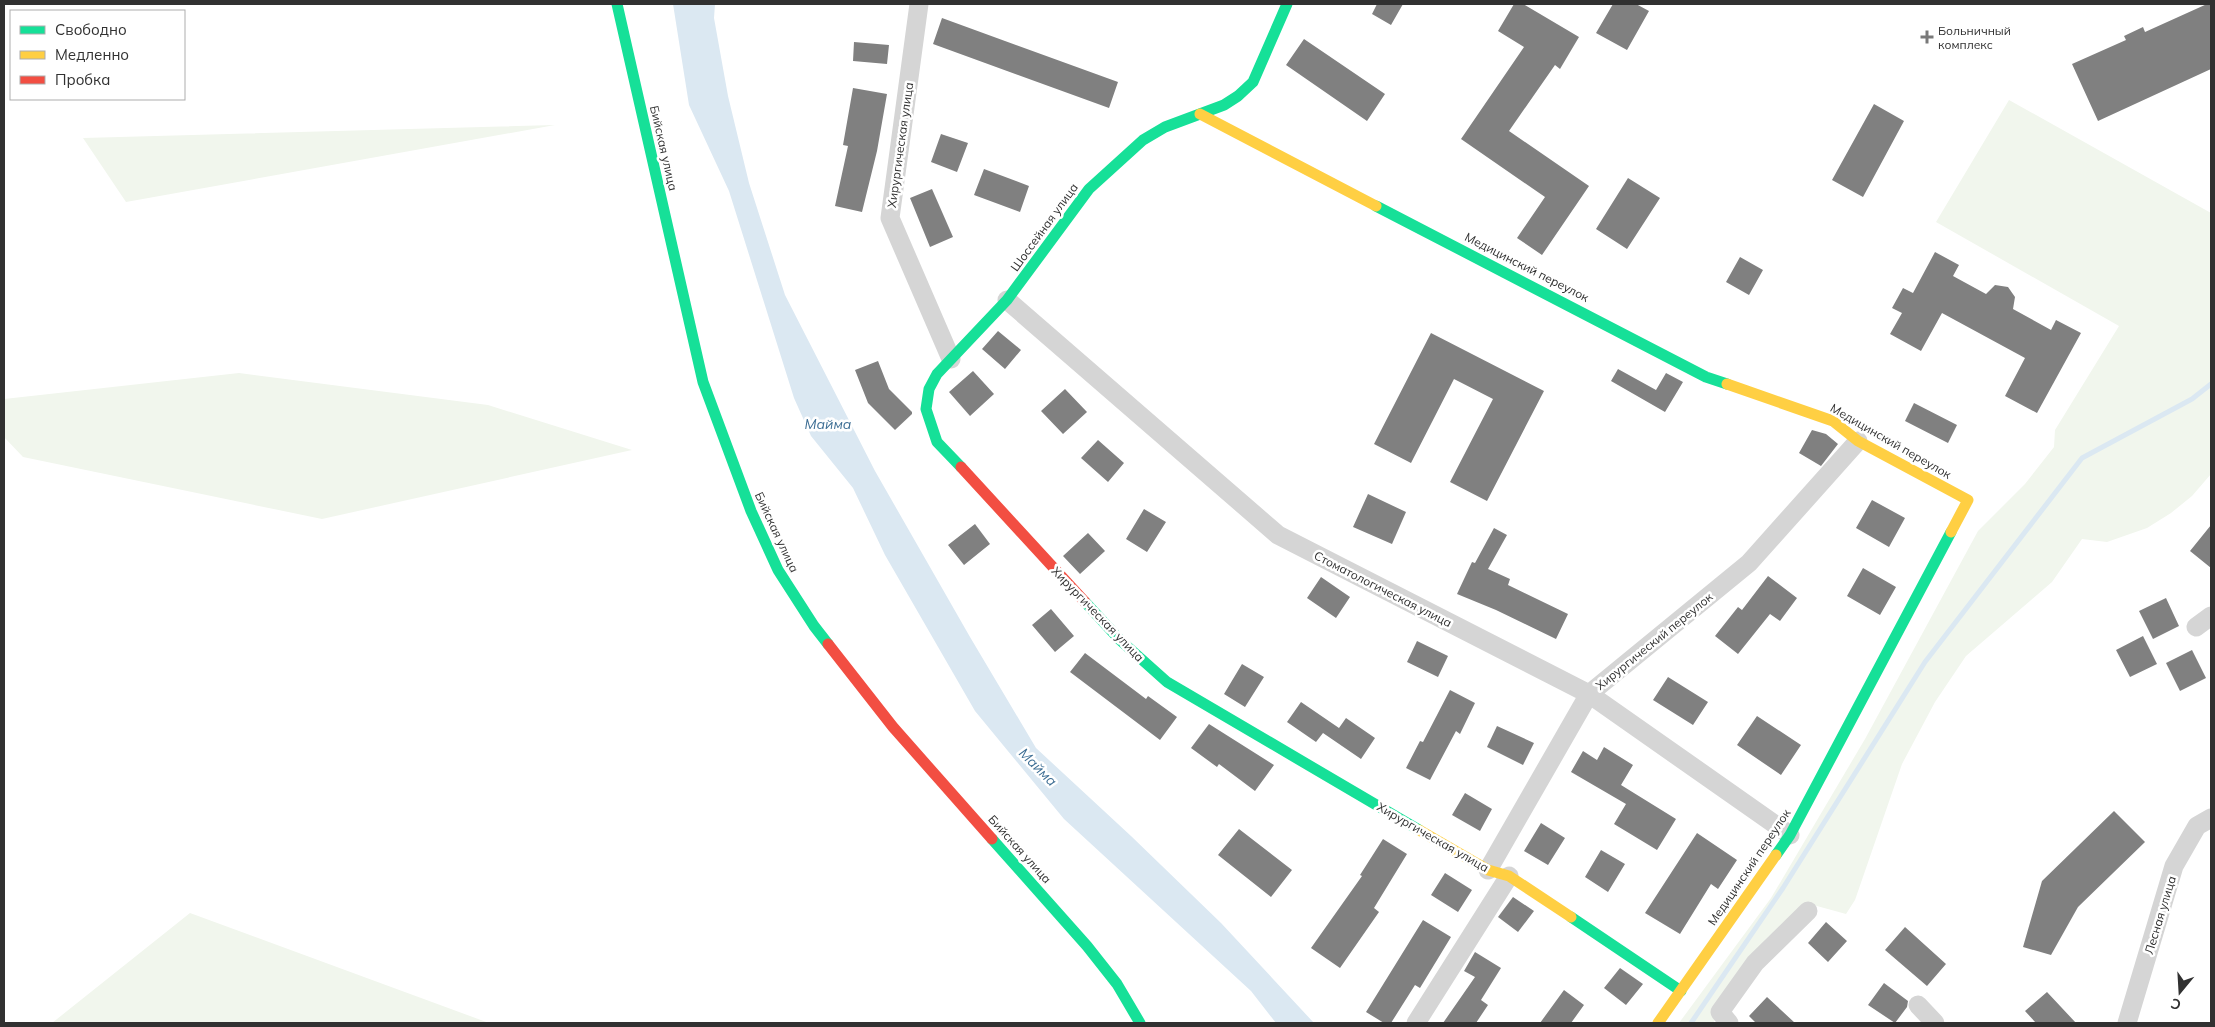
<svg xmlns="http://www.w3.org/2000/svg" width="2215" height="1027" font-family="Mulish,sans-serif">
<rect width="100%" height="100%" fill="#fff"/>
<path fill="#f1f6ed" d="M2009 100 2211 213V474L2192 496 2171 513 2147 528 2107 542 2082 539 2052 582 1966 656 1935 702 1902 764 1855 900 1846 914 1806 903 1766 939 1713 1023H1679L1771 898 1865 739 1978 531 2025 484 2054 447 2055 430 2119 326 1936 222Z
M555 125 126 202 83 138Z
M239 373 488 405 632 450 322 519 23 457 4 437V399Z
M190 913 489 1023H52Z"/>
<path fill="#dbe8f2" d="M673 4H715L714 18 728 96 749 183 785 295 875 471 970 637 1036 748 1131 836 1221 923 1314 1023H1276L1251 991 1064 819 975 711 885 555 853 488 811 436 794 398 729 191 689 105Z"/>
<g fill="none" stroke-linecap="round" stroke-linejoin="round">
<path stroke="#dbe8f2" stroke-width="5" d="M1691 1023 1783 888 1925 662 2082 458 2192 399 2211 384"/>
</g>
<path fill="#808080" d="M1377 4H1403L1391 25 1372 14Z
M1514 4H1523L1579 37 1560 69 1555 65 1509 131 1589 186 1542 255 1517 238 1545 197 1461 139 1524 47 1498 31Z
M1613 4H1636L1649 11 1627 50 1596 33Z
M2207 4H2211V69L2098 121 2072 64 2126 40 2124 36 2143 27 2145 32Z
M942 18 1118 82 1109 108 933 44Z
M1304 39 1385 94 1367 121 1286 65Z
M854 42 889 45 887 64 853 61Z
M853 88 887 94 877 151 862 212 835 206 848 146 843 145Z
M1874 104 1904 121 1863 197 1832 180Z
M941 134 968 143 957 172 931 162Z
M984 169 1029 186 1020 212 974 195Z
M1628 178 1660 198 1627 249 1596 229Z
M932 189 953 237 930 247 910 198Z
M1935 252 1959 265 1953 276 1986 294 1995 285 2008 287 2015 297 2013 309 2051 330 2056 320 2081 333 2037 413 2005 396 2025 358 1942 313 1921 351 1890 334 1902 313 1892 308 1903 288 1913 293Z
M1740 257 1763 270 1749 295 1726 282Z
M998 331 1021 350 1005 369 982 349Z
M1431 333 1544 391 1487 501 1450 482 1493 399 1454 379 1411 463 1374 444Z
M878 361 889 389 912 412V414L895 430 868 403 855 370Z
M1618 369 1656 390 1666 373 1683 382 1665 412 1611 381Z
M973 371 994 394 970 416 949 392Z
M1065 389 1087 412 1063 434 1041 411Z
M1914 403 1957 425 1948 443 1905 421Z
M1812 430 1826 434 1838 444 1821 466 1799 453Z
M1098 440 1124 463 1108 482 1081 458Z
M1368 494 1406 512 1392 544 1353 527Z
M1872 500 1905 518 1889 547 1856 528Z
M1144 509 1166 522 1147 552 1126 539Z
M975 524 990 544 964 565 948 545Z
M2211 525V568L2190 551Z
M1494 528 1507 535 1488 569 1510 579 1508 585 1568 614 1556 639 1496 610 1457 594 1472 562 1475 563Z
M1088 533 1105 551 1080 574 1063 556Z
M1863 568 1896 587 1880 615 1847 596Z
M1768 576 1797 598 1780 621 1770 614 1738 654 1715 636 1738 607 1742 610Z
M1321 577 1350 597 1336 618 1307 598Z
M2166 598 2179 626 2153 639 2139 611Z
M1051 609 1074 636 1055 652 1032 625Z
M2143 636 2157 664 2130 677 2116 650Z
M1417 641 1448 656 1438 677 1407 662Z
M2192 650 2206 678 2180 691 2166 663Z
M1085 653 1146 699 1148 696 1177 717 1160 740 1070 672Z
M1242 664 1264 677 1245 707 1224 694Z
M1668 677 1708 702 1693 725 1653 700Z
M1450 690 1475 703 1460 734 1456 731 1430 780 1406 768 1420 741 1423 742Z
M1301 702 1339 728 1346 718 1375 738 1361 759 1323 733 1316 742 1287 722Z
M1757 716 1801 745 1781 775 1737 745Z
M1209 724 1274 765 1255 791 1219 764 1217 767 1191 748Z
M1497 726 1534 743 1523 765 1487 747Z
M1604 747 1633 765 1621 785 1676 819 1657 850 1614 824 1626 804 1571 772 1583 751 1597 760Z
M1465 793 1492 809 1480 831 1452 815Z
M2114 811 2145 842 2078 907 2051 955 2023 947 2042 881Z
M1541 823 1565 838 1548 865 1524 851Z
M1239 829 1292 870 1271 897 1218 855Z
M1697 833 1737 860 1718 889 1711 884 1680 934 1645 913Z
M1383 839 1407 854 1374 908 1379 912 1340 968 1311 948 1362 876 1360 875Z
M1601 850 1625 864 1608 892 1585 877Z
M1445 873 1472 890 1458 912 1431 895Z
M1513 897 1534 911 1518 932 1498 917Z
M1423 920 1451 937 1420 988 1415 985 1391 1023H1384L1366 1012Z
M1826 922 1847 941 1828 962 1808 943Z
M1905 927 1946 964 1927 986 1885 950Z
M1475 952 1501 968 1481 1000 1488 1005 1476 1023H1443L1475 977 1464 971Z
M1620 968 1643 984 1626 1005 1604 988Z
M1884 983 1908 1001 1907 1007 1895 1023 1868 1005Z
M1564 990 1584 1005 1571 1023H1540Z
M2047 992 2076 1023H2036L2025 1011Z
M1767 997 1795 1023H1756L1749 1016Z"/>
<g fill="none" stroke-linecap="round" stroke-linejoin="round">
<path stroke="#d5d5d5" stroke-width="19" d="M919 4 890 218 951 359
M1007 300 1278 535 1589 694 1790 835
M2196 627 2211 616
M1488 870 1589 694 1749 563 1858 441
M1918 1005 1935 1023
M1416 1023 1509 876
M1729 1023 1720 1012 1755 963 1808 911
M2127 1023 2174 866 2197 826 2211 818"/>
<path stroke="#16e098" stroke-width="11" d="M617 4 703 382 751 511 778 570 814 626 828 644
M1376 206 1706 377 1727 384
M961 467 937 442 926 409 929 389 937 374 1007 300 1089 189 1143 140 1165 127 1224 105 1238 96 1253 82 1287 4
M1085 602 1120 640 1167 682 1419 830
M992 839 1087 946 1117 984 1140 1023
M1776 855 1790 835 1951 532
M1571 917 1681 991"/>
<path stroke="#ffcf43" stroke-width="11" d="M1200 114 1376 206
M1727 384 1833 421 1858 441 1968 500 1951 532
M1419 830 1488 870 1509 876 1571 917
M1658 1023 1776 855"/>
<path stroke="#f24e42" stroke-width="11" d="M961 467 1085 602
M828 644 893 727 992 839"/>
</g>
<path fill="#797979" stroke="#fff" stroke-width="2" d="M1924.5 29.5h5v5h5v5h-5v5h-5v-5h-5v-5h5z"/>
<g text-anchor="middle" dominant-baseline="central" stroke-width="5" stroke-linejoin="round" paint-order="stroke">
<g font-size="12" fill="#313131" stroke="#fff" text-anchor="start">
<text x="1938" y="30">Больничный<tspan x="1938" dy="14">комплекс</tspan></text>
</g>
<g font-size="12" fill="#313131" stroke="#fff">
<text transform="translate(900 145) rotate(-82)">Хирургическая улица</text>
<text transform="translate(664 148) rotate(77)">Бийская улица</text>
<text transform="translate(1044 227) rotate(-54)">Шоссейная улица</text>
<text transform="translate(1527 267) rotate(27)">Медицинский переулок</text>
<text transform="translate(1891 441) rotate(30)">Медицинский переулок</text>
<text transform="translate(777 532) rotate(65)">Бийская улица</text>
<text transform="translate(1383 589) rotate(27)">Стоматологическая улица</text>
<text transform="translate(1098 614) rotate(46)">Хирургическая улица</text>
<text transform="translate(1654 641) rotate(-39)">Хирургический переулок</text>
<text transform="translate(1433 837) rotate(30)">Хирургическая улица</text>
<text transform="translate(1020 849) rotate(48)">Бийская улица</text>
<text transform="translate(1749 867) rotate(-56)">Медицинский переулок</text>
<text transform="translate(2160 915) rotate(-73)">Лесная улица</text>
</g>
<g font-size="14" font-style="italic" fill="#3d6e94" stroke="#fff">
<text x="828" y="424">Майма</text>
<text transform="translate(1038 767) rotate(45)">Майма</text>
</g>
</g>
<rect width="2215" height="1027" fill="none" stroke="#313131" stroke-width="10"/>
<rect x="10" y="10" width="175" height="90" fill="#ffffff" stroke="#adadad"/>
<rect x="20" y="26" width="25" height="8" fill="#16e098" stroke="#adadad"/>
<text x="55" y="35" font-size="15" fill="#313131">Свободно</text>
<rect x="20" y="51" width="25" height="8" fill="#ffcf43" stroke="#adadad"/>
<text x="55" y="60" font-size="15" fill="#313131">Медленно</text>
<rect x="20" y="76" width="25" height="8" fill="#f24e42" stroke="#adadad"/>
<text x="55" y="85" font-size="15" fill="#313131">Пробка</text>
<g transform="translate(2180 992) rotate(198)" stroke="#ffffff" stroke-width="4" paint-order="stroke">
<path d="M0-4L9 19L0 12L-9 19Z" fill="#313131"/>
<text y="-8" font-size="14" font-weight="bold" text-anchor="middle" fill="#313131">С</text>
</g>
</svg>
